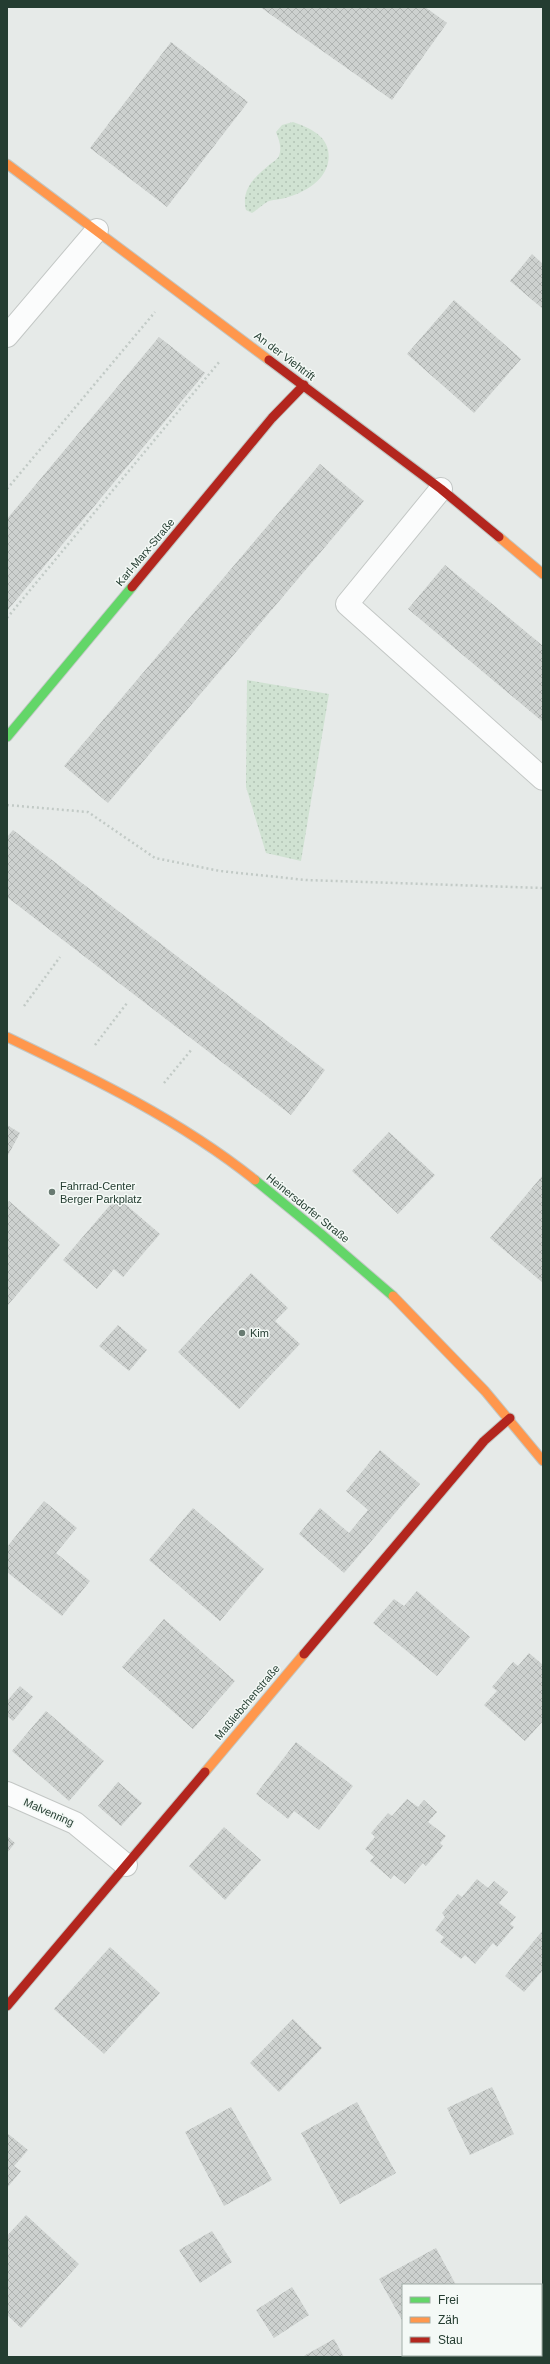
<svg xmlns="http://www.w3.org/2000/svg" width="550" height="2364" font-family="Helvetica,sans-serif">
<defs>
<pattern id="park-dots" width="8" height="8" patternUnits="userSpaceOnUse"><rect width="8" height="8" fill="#d0e2d2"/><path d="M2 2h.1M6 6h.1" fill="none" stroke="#b2c3b5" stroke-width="1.8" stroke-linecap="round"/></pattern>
<pattern id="building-cross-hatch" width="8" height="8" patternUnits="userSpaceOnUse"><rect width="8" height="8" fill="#cdd1cf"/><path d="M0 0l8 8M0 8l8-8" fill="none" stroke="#b0b4b2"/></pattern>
</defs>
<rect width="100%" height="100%" fill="#e6eae8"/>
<path fill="url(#park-dots)" d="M293 122C307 127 325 134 328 150 333 176 308 192 285 198 280 200 272 199 267 202 262 205 257 210 252 213L246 210C241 191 253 178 268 166 271 163 277 160 279 156 282 147 279 140 276 132L282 125Z
M247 680 329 694 301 861 266 853 246 787Z"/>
<path fill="url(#building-cross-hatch)" d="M260 7H425L447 23 392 100Z
M171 42 248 102 167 207 90 148Z
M532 254 543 264V309L510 281Z
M454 300 521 359 474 413 407 354Z
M159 337 205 373 7 611V519Z
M320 464 364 501 108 803 64 766Z
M445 565 543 646V722L408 609Z
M13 830 325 1070 291 1115 7 897V837Z
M7 1125 20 1133 7 1157Z
M389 1132 435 1175 398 1214 352 1171Z
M543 1175V1283L490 1238Z
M117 1197 160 1234 123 1277 114 1269 97 1289 63 1260Z
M9 1201 60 1245 7 1306V1203Z
M251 1273 288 1308 275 1321 300 1344 239 1409 178 1352Z
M118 1325 147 1350 129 1371 99 1346Z
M380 1450 420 1484 344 1573 299 1534 320 1508 349 1533 368 1510 346 1491Z
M44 1501 77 1528 56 1553 90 1581 62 1616 7 1572V1547Z
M193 1508 264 1569 220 1621 149 1560Z
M417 1591 470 1637 437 1676 373 1623 394 1599 404 1606Z
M164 1619 235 1681 193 1729 122 1667Z
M529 1653 543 1665V1721L525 1741 484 1705 497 1691 492 1687 513 1662 518 1666Z
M20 1686 33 1697 13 1721 7 1716V1701Z
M46 1711 104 1761 69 1801 12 1751Z
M296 1742 353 1786 319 1830 294 1811 288 1819 256 1794Z
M118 1782 142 1803 121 1826 98 1806Z
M407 1799 418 1807 424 1800 437 1812 428 1822 446 1836 440 1843 443 1846 426 1866 423 1863 405 1884 394 1875 391 1879 370 1861 374 1857 365 1849 375 1837 371 1833 388 1813 392 1816Z
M224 1827 261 1860 225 1900 189 1866Z
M7 1836 15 1843 7 1853Z
M477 1879 488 1888 494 1881 508 1892 499 1903 516 1917 510 1924 514 1927 497 1947 493 1943 475 1964 465 1955 461 1959 440 1942 444 1937 435 1930 445 1917 442 1913 458 1894 462 1897Z
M543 1930V1970L524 1992 505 1976Z
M110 1947 160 1993 104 2054 54 2009Z
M293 2019 322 2048 279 2092 250 2063Z
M492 2087 514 2134 470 2155 447 2108Z
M357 2102 396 2173 340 2204 301 2133Z
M231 2107 272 2180 224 2206 185 2132Z
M7 2133 28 2150 14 2166 21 2171 7 2188Z
M26 2215 79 2264 21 2328 7 2315V2236Z
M212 2231 232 2262 200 2283 179 2250Z
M436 2248 456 2285H403V2322L379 2279Z
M292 2287 309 2315 274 2338 256 2310Z
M334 2339 344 2357H302Z"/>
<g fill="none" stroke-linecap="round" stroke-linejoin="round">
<defs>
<path id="lane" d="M7 336 97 230
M441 489 347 604 543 779"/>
<path id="street" d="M7 1793 75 1823 126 1865"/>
<path id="fast" d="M7 737 132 587
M255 1180 321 1234 393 1296"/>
<path id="slow" d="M7 164 269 360
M499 537 543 574
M7 1037C93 1078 180 1120 255 1180
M393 1296 485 1391 543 1461
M205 1772 304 1654"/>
<path id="jam" d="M269 360 441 489 499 537
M132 587 272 418 304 385
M304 1654 484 1441 510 1418
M7 2006 205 1772"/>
</defs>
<use href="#lane" stroke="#c3c7c5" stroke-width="24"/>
<use href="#street" stroke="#c3c7c5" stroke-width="24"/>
<use href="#fast" stroke="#c2c8c5" stroke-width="11"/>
<use href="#slow" stroke="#c2c8c5" stroke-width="11"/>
<use href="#jam" stroke="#c2c8c5" stroke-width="11"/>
<path stroke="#c2cac6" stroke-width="2.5" stroke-dasharray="2 3" stroke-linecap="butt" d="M7 489 155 312
M7 618 220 361
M7 805 88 812 155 858 220 871 306 880 543 888
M24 1006 60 957
M95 1045 127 1003
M164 1083 192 1049"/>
<use href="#lane" stroke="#fbfcfc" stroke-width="22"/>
<use href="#street" stroke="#fbfcfc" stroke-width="22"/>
<use href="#fast" stroke="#63d668" stroke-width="9"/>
<use href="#slow" stroke="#ff974d" stroke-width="9"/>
<use href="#jam" stroke="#b3261e" stroke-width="9"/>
</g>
<g fill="#687a71" stroke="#f4f9f6" stroke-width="1.5">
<circle cx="52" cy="1192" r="4"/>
<circle cx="242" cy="1333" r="4"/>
</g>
<g text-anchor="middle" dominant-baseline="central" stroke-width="3" stroke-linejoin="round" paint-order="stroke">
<g font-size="11" fill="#243d31" stroke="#f4f9f6">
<text transform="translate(285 356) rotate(37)">An der Viehtrift</text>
<text transform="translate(145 552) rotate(-50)">Karl-Marx-Straße</text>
<text transform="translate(308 1208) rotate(39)">Heinersdorfer Straße</text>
<text transform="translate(247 1702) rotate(-50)">Maßliebchenstraße</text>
<text transform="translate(49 1812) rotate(24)">Malvenring</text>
</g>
<g font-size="11" fill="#243d31" stroke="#f4f9f6" text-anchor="start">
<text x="60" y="1186">Fahrrad-Center<tspan x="60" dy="13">Berger Parkplatz</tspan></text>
<text x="250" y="1333">Kim</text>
</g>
</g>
<rect width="550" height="2364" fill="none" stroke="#243d31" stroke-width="16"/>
<rect x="402" y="2284" width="140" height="72" fill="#f4f9f6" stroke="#a1aea7"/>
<rect x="410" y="2297" width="20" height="6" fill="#63d668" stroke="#a1aea7"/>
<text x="438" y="2304" font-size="12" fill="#243d31">Frei</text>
<rect x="410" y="2317" width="20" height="6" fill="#ff974d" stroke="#a1aea7"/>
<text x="438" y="2324" font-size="12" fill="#243d31">Zäh</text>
<rect x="410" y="2337" width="20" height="6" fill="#b3261e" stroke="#a1aea7"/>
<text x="438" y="2344" font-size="12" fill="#243d31">Stau</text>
</svg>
